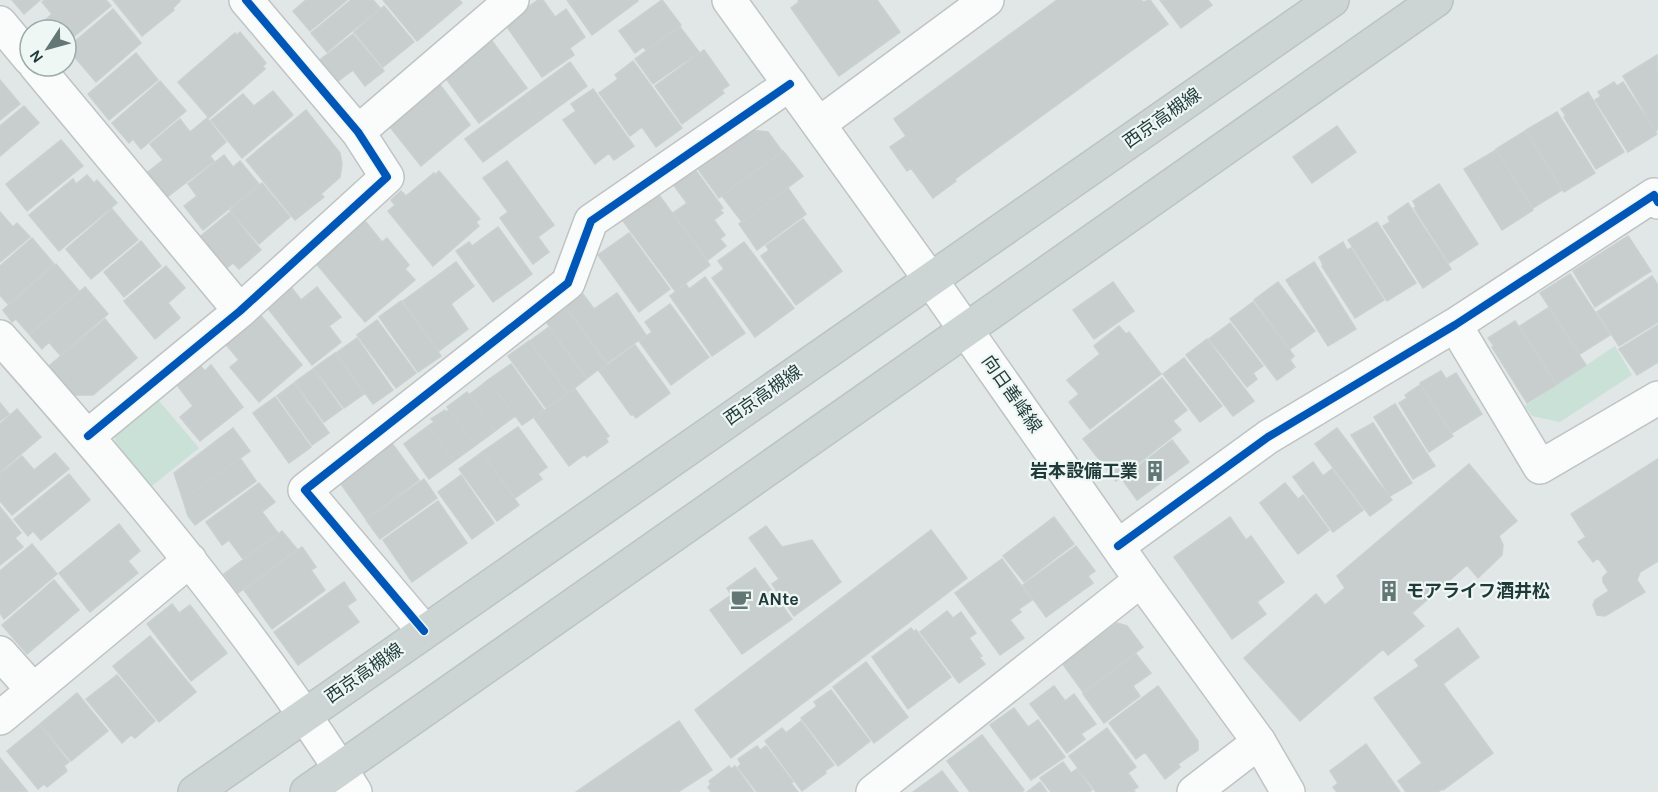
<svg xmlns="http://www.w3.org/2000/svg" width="1658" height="792" font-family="Karla,'Noto Sans JP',sans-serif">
<rect width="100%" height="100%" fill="#e1e7e6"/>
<path fill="#c9e1d6" d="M1615 346 1632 375 1560 422 1532 416 1525 406Z
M154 395 199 448 147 490 114 452 116 425Z"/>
<path fill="#c8cecd" stroke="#c9d0cf" stroke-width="1.5" d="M12 0H40L24 14Z
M45 0H106L111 6 66 43V30H34L52 14 42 2Z
M113 0H179L180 1 173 8 174 10 142 36Z
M306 0H347L310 31 293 11Z
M351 0H373L380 8 327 52 311 33Z
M383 0H459L462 3 417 41Z
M538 0H543L555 17 566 9 585 37 570 48 574 55 542 77 505 24Z
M567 0H637L638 1 592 35Z
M662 0 681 25 646 50 643 47 635 53 619 31Z
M798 0H877L900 32 839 76 791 8 799 2Z
M1057 0H1141L1143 2 1150 0 1168 24 955 179 956 181 933 198 911 168 907 171 890 147 906 136 894 119Z
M1160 0H1208L1212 5 1181 28Z
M384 6 414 42 383 67 354 32Z
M113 9 141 43 96 82 67 48Z
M680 27 699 52 653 84 635 59Z
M240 32 266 63 263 66 265 69 209 118 178 82 235 33 237 35Z
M353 34 384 71 365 86 353 70 337 82 320 60Z
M492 41 527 88 479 123 444 76Z
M704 50 729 85 722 90 724 93 682 124 655 86Z
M136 53 158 80 109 120 88 94Z
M1657 55 1658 129 1656 131 1623 76Z
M633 61 682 128 656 147 642 127 630 136 599 93 618 79 615 75Z
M570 62 587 86 543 118 525 95Z
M0 80 20 104 0 120Z
M160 81 186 111 141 149 133 139 129 143 112 123Z
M438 82 470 125 421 166 390 127 393 124 391 121Z
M1614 82 1617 86 1623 82 1657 134 1628 152 1595 100 1601 96 1598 92Z
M593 89 634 146 614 160 609 153 595 164 563 120 576 111 571 104Z
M273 91 293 115 242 158 211 120 243 94 254 106Z
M1588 92 1624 152 1596 169 1564 117 1566 116 1561 109Z
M525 95 543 118 483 162 465 139Z
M24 106 39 123 0 156V126Z
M306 110 340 153 342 164 340 177 321 194 324 197 295 220 246 160Z
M1557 112 1595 173 1564 192 1526 130Z
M207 118 226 142 210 156 214 161 162 201 143 176 163 160 150 144 180 119 190 132Z
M1337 126 1356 152 1312 183 1293 157Z
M751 130 768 132 782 151 719 198 698 169Z
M1525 131 1562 190 1533 208 1496 149Z
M61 140 83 166 27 211 6 184Z
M1496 150 1533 210 1502 230 1464 169Z
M783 151 803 176 742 222 722 196Z
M224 155 233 167 240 161 259 184 203 230 184 206 197 196 188 184Z
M507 161 554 225 538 237 549 252 533 264 500 218 508 212 483 178Z
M694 168 723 208 720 210 723 213 714 220 725 235 720 239 726 246 708 260 673 213 687 203 672 183Z
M439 171 480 219 476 222 479 226 433 266 388 211 395 205 391 200 401 191 406 196 434 173 435 175Z
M87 175 94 183 97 180 117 203 59 251 29 215 73 179 76 184Z
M262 183 290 217 259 244 230 210Z
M1439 184 1478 244 1449 263 1414 208 1416 207 1413 201Z
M788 188 806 214 757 250 739 224Z
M659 195 710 265 675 291 623 221Z
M1408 203 1451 269 1423 288 1383 226 1390 222 1388 217Z
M112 209 138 240 91 279 66 249Z
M0 212 13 227 17 223 30 237 0 262Z
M230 212 261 250 239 269 233 263 224 270 197 239Z
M803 219 842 271 796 305 761 256 769 250 766 246Z
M365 221 382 242 387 238 409 265 405 269 415 280 365 322 315 262Z
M1377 222 1416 283 1387 301 1348 240Z
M498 227 532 274 493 302 456 251 469 242 472 246Z
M629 233 670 289 639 312 598 255Z
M1628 236 1651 271 1595 307 1573 271Z
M32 238 54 264 8 304 0 295V266Z
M141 241 161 266 124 297 104 272Z
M744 242 794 308 755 337 712 278 724 269 718 261Z
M1343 242 1347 250 1351 248 1384 300 1355 318 1322 266 1323 265 1319 257Z
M456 262 474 286 451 304 468 329 439 351 403 301Z
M1314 262 1356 329 1328 346 1286 280Z
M56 264 79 291 29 334 16 319 12 322 3 310Z
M166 266 185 288 168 303 180 318 155 339 124 301Z
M1570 274 1610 335 1580 354 1540 293Z
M1652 276 1658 285V322L1619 346 1597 312Z
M705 277 745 333 712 356 670 296 686 284 689 289Z
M1113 282 1134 311 1094 339 1073 310Z
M1278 282 1315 331 1290 349 1254 300Z
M85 287 108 314 60 355 49 342 42 349 30 335Z
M291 287 301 300 317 287 341 317 329 326 341 342 312 365 266 306Z
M617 293 646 335 607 363 566 306 583 294 594 309Z
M401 301 441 356 418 372 379 317Z
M1253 302 1294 356 1290 360 1295 367 1277 380 1230 319Z
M670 304 709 357 671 385 639 341 652 332 645 322Z
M566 308 606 364 587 378 546 322Z
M1548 308 1586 365 1557 384 1520 326Z
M258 312 302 365 259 402 230 367 239 360 223 341Z
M105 319 137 358 93 395H65L44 370Z
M377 320 416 373 396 388 357 335Z
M1515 321 1556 385 1527 403 1492 347 1494 346 1488 338Z
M1230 323 1263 366 1253 373 1257 379 1247 387 1209 339Z
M1658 325V362L1637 375 1619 349Z
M1119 326 1126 334 1129 332 1161 374 1090 429 1069 402 1079 394 1067 380 1100 354 1094 346Z
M549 327 586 379 568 393 530 341Z
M357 338 393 390 373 404 336 353Z
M1207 339 1254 401 1233 416 1186 355Z
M529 341 567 393 546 408 508 356Z
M635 345 670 393 636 418 633 414 631 415 599 371Z
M335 353 364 394 344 408 314 368Z
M1184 358 1222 406 1200 422 1163 374Z
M197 362 205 371 211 365 243 407 200 441 180 417 193 406 174 381Z
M511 364 544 410 522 425 488 380Z
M313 369 342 409 324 422 295 382Z
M1441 371 1446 379 1456 373 1482 414 1452 433 1420 383Z
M1162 378 1187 410 1173 421 1181 430 1116 481 1083 439Z
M488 380 515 416 495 431 469 395Z
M294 383 329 433 312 445 277 396Z
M1420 385 1453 436 1429 452 1399 403 1407 398 1405 395Z
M575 389 609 436 606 438 608 442 587 457 585 454 569 466 534 418Z
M467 392 495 431 476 445 447 407Z
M275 397 311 447 289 463 253 413Z
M0 403 9 414 0 421Z
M1395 404 1435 466 1413 479 1374 417Z
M17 409 41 437 0 472V424Z
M445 410 446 412 449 410 476 445 454 461 428 426 434 422 431 419Z
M1373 423 1412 483 1390 496 1351 435Z
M428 426 454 461 429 479 404 444Z
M518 427 547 467 538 474 542 479 515 498 482 452Z
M233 428 250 451 183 500 174 473Z
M1337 428 1392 500 1370 516 1315 444Z
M1172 440 1189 462 1137 500 1122 479Z
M391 442 419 480 366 519 338 480Z
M482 452 519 505 497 521 459 469Z
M55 453 69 469 12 515 0 501V474L22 456 34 470Z
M240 458 256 481 195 525 188 516 183 500Z
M1658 459V561L1640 572 1637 580 1645 592 1605 616 1597 615 1593 605 1595 600 1609 591 1603 582V577L1608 572 1598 558 1593 562 1578 542 1586 537 1571 514Z
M1313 462 1323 476 1332 469 1363 510 1333 532 1293 477Z
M1469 464 1517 521 1499 536 1503 545 1502 555 1478 578 1467 565 1412 613 1424 626 1388 655 1383 649 1300 721 1244 658 1316 594 1325 605 1345 588 1337 576Z
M69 474 90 500 41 540 33 531 28 536 14 519Z
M461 475 494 523 472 539 438 492Z
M424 479 437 498 380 539 366 520Z
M259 483 275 502 262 512 278 533 243 559 229 540 222 545 206 522Z
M1285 483 1298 499 1303 495 1329 530 1298 554 1260 503Z
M438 501 467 543 412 582 383 540Z
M0 507 21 533 15 538 23 547 0 565Z
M1054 517 1074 544 1024 582 1003 556Z
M1230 517 1246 540 1251 536 1284 582 1257 602 1266 614 1232 639 1174 557Z
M119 524 140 551 128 561 138 573 90 612 59 573Z
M766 526 782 547 812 540 841 582 794 616 772 584 779 579 749 538Z
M931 530 967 578 731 758 695 710Z
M282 531 297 549 238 593 224 574Z
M32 544 57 574 4 619 0 613V571Z
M1076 546 1095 571 1088 576 1093 583 1046 617 1023 585Z
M302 547 316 567 311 570 325 590 272 629 244 590Z
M1002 559 1032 600 1019 609 1021 612 1010 620 1024 638 1000 655 955 593Z
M755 568 792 619 742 654 710 610 731 595 727 588Z
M54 580 79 610 27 654 2 625Z
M344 582 356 600 347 606 359 622 298 665 274 632Z
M172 604 179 613 190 605 227 653 191 681 147 624Z
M947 611 953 618 961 612 976 633 969 638 982 656 979 657 985 664 959 683 920 632Z
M1117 623 1127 626 1143 647 1083 692 1062 663Z
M911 628 914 632 916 630 951 677 908 709 872 657Z
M1458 628 1479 657 1443 684 1493 753 1443 790 1442 789 1438 792H1406L1398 781 1422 763 1374 698 1419 666 1415 660Z
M150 636 196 692 159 722 113 666Z
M1136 654 1151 673 1133 686 1140 696 1104 723 1083 694Z
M866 662 908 717 874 743 833 687Z
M117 675 155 721 135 738 131 735 122 743 86 699Z
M1054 686 1065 701 1074 694 1096 724 1081 734 1085 739 1067 753 1030 704Z
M1158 686 1198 741V750L1178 764 1180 767 1165 779 1145 752 1136 759 1109 723Z
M831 690 870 741 838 766 801 718 817 706 814 702Z
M77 693 108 731 71 761 40 724Z
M1014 708 1028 727 1038 720 1065 757 1031 780 990 725Z
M679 721 712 770 678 792H576Z
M801 721 834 765 825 771 826 773 802 791 765 741 782 728 786 733Z
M39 725 69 762 64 766 67 771 47 787 44 784 38 789 7 751Z
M1107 728 1136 767 1128 773 1138 787 1133 790 1135 792H1096L1069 756Z
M982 735 1024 790 1022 792H970L947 761Z
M1366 744 1400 792H1337L1333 787 1338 783 1330 771Z
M757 746 760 750 766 746 793 782 791 783 798 792H757L738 767 741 764 738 759Z
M0 758 27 791 0 792Z
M1063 762 1071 773 1077 769 1092 790 1089 792H1051L1040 778Z
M729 766 731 769 735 766 754 792H711L708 787 711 784 709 781Z
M942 771 958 792H913Z
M1040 782 1047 792H1027Z"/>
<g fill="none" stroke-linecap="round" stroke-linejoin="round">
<defs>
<path id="minor" d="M0 23 30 59
M36 66 240 311
M819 124 987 0
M358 132 512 0
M1455 325 1540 467 1658 398
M0 337C128 481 252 629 355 792
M88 436 240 311 387 177 358 132 246 0
M1118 546 1268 437 1455 325 1654 195 1658 202
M424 631 305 490 568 283 591 221 790 84
M0 653 33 690
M0 718 190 560
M873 792 1141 580
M1194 792 1259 742"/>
<path id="secondary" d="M729 0 930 279 1141 580 1259 742 1288 792"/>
<path id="primary" d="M195 792 1332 0
M307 792 1436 0"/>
</defs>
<use href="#minor" stroke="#bec4c3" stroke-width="36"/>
<use href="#secondary" stroke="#bdc5c3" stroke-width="36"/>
<use href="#primary" stroke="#bbc4c3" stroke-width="36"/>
<use href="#minor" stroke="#fafbfb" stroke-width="33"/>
<use href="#secondary" stroke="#fafbfb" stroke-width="33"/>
<use href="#primary" stroke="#ccd4d4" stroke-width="33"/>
<defs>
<path id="cycleway" d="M88 436 240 311 387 177 358 132 246 0
M1118 546 1268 437 1455 325 1654 195 1658 202
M424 631 305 490 568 283 591 221 790 84"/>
</defs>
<use href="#cycleway" stroke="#eef7f4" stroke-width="11"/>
<use href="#cycleway" stroke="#0057b8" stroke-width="8"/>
</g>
<defs>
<symbol id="building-bare" viewBox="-9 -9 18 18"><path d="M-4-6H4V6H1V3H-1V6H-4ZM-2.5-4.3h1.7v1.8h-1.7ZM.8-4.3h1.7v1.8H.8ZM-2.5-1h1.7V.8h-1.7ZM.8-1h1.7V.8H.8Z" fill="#637775" stroke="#eef7f4" stroke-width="2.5" paint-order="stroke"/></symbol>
<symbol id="cafe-bare" viewBox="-9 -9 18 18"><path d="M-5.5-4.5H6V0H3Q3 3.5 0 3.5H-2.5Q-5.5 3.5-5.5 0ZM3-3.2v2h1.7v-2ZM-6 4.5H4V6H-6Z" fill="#637775" stroke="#eef7f4" stroke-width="2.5" paint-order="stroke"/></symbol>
</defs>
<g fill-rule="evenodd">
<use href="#building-bare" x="1140" y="456" width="30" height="30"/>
<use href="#building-bare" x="1374" y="576" width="30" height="30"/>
<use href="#cafe-bare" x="726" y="584" width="30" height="30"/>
</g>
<g text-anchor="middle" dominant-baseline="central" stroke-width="4.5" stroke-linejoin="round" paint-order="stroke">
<g font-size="18" fill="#1f3a38" stroke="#eef7f4">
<text transform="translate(1162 118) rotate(-35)">西京高槻線</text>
<text transform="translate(1012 394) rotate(55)">向日善峰線</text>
<text transform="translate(763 395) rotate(-35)">西京高槻線</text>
<text transform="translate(364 673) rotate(-35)">西京高槻線</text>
</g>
<g font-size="18" font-weight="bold" fill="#1f3a38" stroke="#eef7f4" text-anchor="start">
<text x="1138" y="471" text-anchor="end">岩本設備工業</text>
<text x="1406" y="591">モアライフ酒井松</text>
<text x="758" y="599">ANte</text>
</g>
</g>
<g transform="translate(48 48) rotate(234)"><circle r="28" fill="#eef7f4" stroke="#9baba9" stroke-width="1.5"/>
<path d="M0-4.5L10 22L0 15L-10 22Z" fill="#637775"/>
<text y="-9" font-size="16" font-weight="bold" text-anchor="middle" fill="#1f3a38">N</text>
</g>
</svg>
